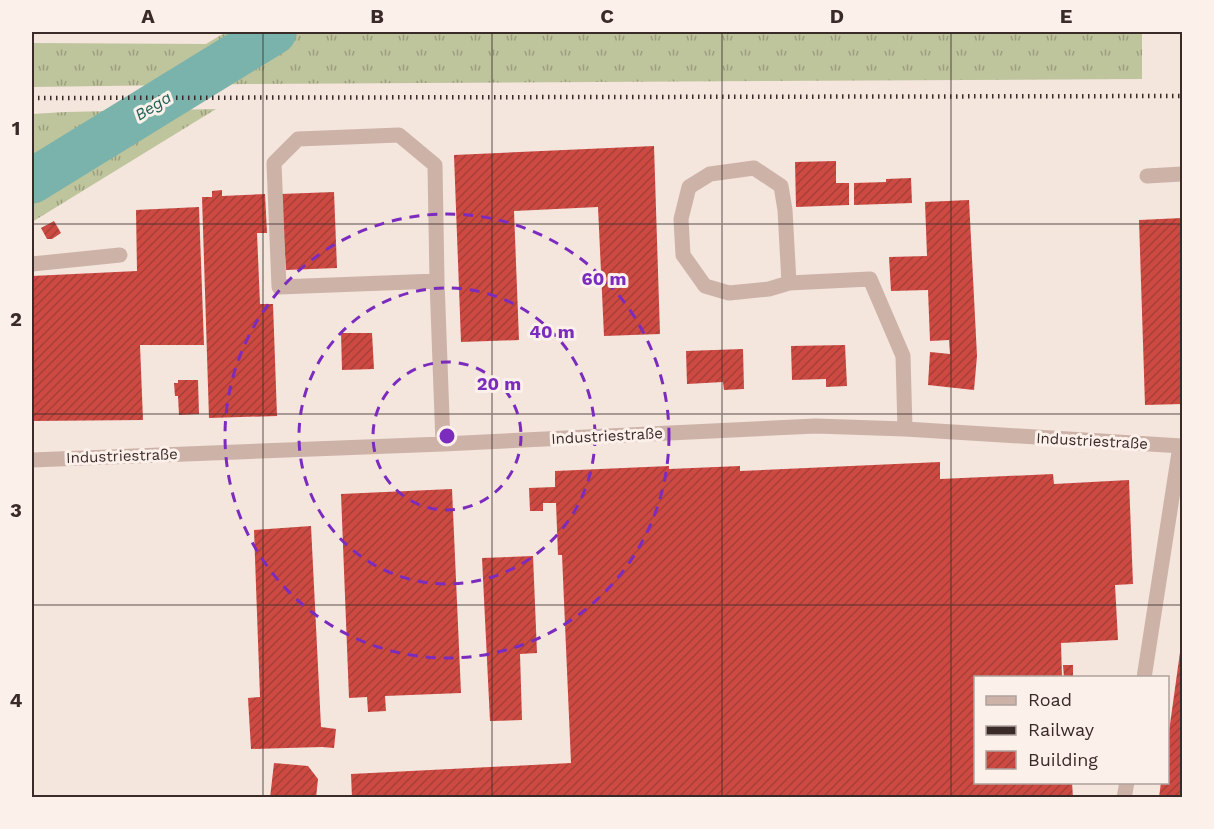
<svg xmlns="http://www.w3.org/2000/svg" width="1214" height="829" font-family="'Work Sans',sans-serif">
<defs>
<pattern id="grass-tufts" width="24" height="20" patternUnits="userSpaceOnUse" patternTransform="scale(1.5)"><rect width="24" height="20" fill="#bec49c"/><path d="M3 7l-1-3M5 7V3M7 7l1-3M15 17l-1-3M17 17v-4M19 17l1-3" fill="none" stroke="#9b9f7f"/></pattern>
<pattern id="building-hatch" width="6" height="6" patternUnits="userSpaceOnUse" patternTransform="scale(1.5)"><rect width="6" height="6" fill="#cd4a43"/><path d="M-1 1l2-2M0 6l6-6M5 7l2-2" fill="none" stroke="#a73e38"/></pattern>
</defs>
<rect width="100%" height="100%" fill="#f4e5dd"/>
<path fill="url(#grass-tufts)" d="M226 32H1142V79L247 84 32 87V43L206 44Z
M216 109 32 222V114L65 112Z"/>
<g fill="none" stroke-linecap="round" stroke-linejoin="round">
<path stroke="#7ab3ab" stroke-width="45" d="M32 181 274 32"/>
</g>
<path fill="url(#building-hatch)" d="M654 146 660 334 604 336 598 207 514 211 519 340 461 342 454 155Z
M836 161V183H849V205L796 207 795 162Z
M911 178 912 203 854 205V183L886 182V179Z
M222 190V196L265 194 267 233H257L260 304H273L277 416 209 418 202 197H212V191Z
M334 192 337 268 286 270 281 194Z
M969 200 977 356 974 390 928 385 930 352 950 354 949 340 930 341 928 290 891 291 889 257 927 256 925 202Z
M199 207 204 345H140L143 420 32 421V276L137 271 136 210Z
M1182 218V404L1145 405 1139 220Z
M54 221 61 233 52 239H47L41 228Z
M341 333H372L374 369 342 370Z
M845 345 847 386 826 387V379L792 380 791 346Z
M743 349 744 389 724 390 723 382 687 384 686 351Z
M178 380H198L199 414 179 415 178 396H175L174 383H178Z
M940 462V479L1053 474 1054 484 1129 480 1133 584 1115 585 1118 640 1061 643 1062 678H976V782H1072L1073 798H352L351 774 571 763 562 555H558L556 503H543V511H530L529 488 555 487V471L669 466V469L740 466V471Z
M452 489 461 693 385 696 386 711 368 712 367 697 349 698 341 494Z
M311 526 321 727 336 729 334 748 322 747 251 749 248 698 260 697 254 530Z
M533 556 537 653 520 654 522 720 490 721 482 558Z
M1181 645 1182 798H1159L1161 782H1168V739Z
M1063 665H1073V678H1064Z
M274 763 308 766 318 779 316 798H270Z"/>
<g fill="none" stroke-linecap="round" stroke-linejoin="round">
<path stroke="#cdb2a8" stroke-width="15" d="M1147 176 1182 174
M32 264 120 255
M437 281 279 287 274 163 298 139 399 135 435 165 437 281 443 444
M789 283 769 289 729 293 705 286 683 255 681 219 689 187 710 174 754 168 781 186 785 210 789 283 870 279 903 356 905 429
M32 460 443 444 816 426 905 429 1182 446
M1144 678 1180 446
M1124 798 1127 782"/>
<path stroke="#3a2b29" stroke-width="4.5" stroke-dasharray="1.5 4.5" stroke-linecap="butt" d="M32 98 1182 96"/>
</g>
<path fill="none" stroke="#3a2b29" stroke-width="1.5" stroke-opacity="0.55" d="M263 32V798M492 32V798M722 32V798M951 32V798M32 224H1182M32 414H1182M32 605H1182"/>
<g fill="none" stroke="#7b2cbf" stroke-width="3" stroke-dasharray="10 8">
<circle cx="447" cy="436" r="74"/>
<circle cx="447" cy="436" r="148"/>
<circle cx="447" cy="436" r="222"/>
</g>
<g text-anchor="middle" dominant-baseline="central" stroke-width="6" stroke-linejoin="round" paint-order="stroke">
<g font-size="15" fill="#3a2b29" stroke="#fbf0ea">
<text transform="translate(607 436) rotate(-3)">Industriestraße</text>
<text transform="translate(1092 441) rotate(3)">Industriestraße</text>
<text transform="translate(122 456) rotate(-2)">Industriestraße</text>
</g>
<g font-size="16" font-style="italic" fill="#1b5e56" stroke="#fbf0ea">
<text transform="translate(153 106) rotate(-32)">Bega</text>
</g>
</g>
<circle cx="447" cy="436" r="9" fill="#7b2cbf" stroke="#fbf0ea" stroke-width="3"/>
<g font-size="18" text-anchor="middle" font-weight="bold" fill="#7b2cbf" stroke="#fbf0ea" stroke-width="6" stroke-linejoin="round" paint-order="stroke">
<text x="604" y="285">60 m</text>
<text x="552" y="338">40 m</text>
<text x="499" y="390">20 m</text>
</g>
<rect width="1214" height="829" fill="none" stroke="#fbf0ea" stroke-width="66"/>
<rect x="974" y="676" width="195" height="108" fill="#fbf0ea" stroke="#aea19d" stroke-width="1.5"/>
<rect x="986" y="696" width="30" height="9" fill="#cdb2a8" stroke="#aea19d" stroke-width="1.5"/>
<text x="1028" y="706" font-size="18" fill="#3a2b29">Road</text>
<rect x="986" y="726" width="30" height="9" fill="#3a2b29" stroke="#aea19d" stroke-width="1.5"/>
<text x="1028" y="736" font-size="18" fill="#3a2b29">Railway</text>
<rect x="986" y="751" width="30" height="18" fill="url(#building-hatch)" stroke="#aea19d" stroke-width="1.5"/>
<text x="1028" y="766" font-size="18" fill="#3a2b29">Building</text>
<rect x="33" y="33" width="1148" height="763" fill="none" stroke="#3a2b29" stroke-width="2"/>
<g font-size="20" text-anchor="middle" font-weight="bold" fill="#3a2b29">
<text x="148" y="23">A</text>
<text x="377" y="23">B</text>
<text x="607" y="23">C</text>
<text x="837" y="23">D</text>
<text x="1066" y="23">E</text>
<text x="16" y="135">1</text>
<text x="16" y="326">2</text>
<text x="16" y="517">3</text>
<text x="16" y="707">4</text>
</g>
</svg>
